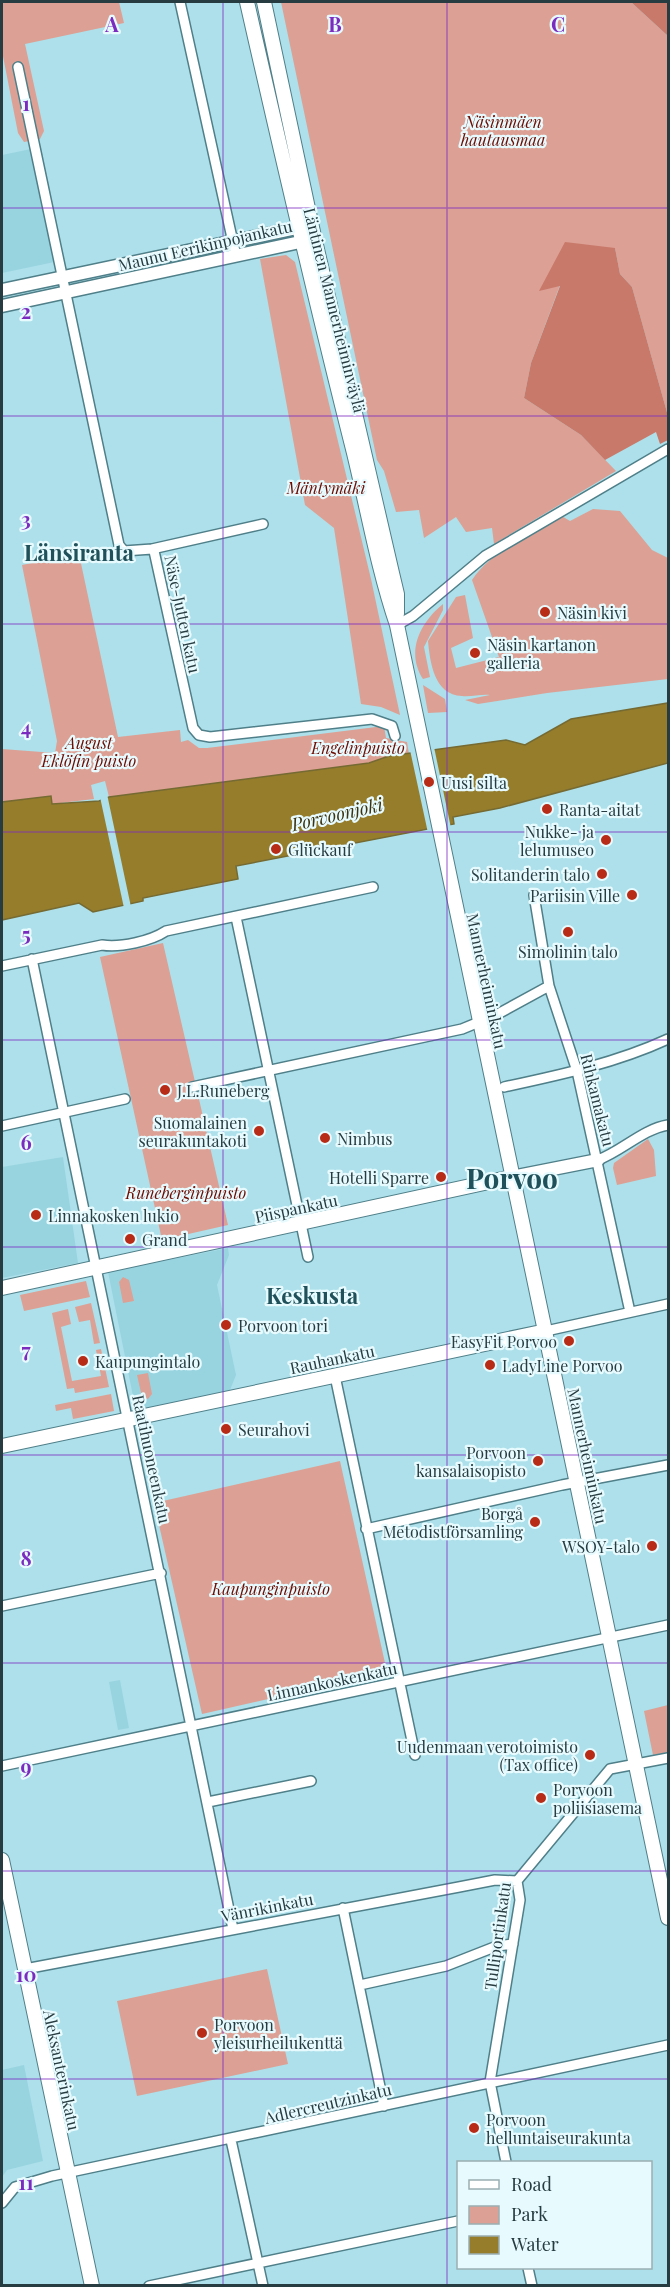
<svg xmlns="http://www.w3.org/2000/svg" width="670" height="2287" font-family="'Playfair Display',serif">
<rect width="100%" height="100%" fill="#ade0ea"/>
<path fill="#98d4e0" d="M41 147 64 260 2 273V155Z
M63 1157 78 1263 2 1278V1167Z
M228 1248 229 1255 217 1285 236 1375 230 1390 136 1411 108 1272Z
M120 1680 129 1728 118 1730 109 1682Z
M24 2065 43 2161 7 2170 2 2177V2070Z"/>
<path fill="#dca094" d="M2 2H119L124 23 25 44 44 131 40 139 24 142 18 133 2 51Z
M281 2H631L668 36V416L632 287 620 274 615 248 540 290 560 285 531 363 524 398 581 435 616 471 494 544 492 528 466 532 456 517 424 538 419 510 396 512 384 471 377 460Z
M286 255 295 262 371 579 400 715 381 707 361 704 334 528 305 505 260 259Z
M593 509 620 511 652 550 668 558V679L547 693 478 704 465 700 490 695C481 694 471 697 462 696 434 695 430 662 428 641L456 597 465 595 473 638 451 648 456 668 499 657 472 580C492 551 530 533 560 515L570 521Z
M79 554 118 737 180 730 181 742 188 740 199 748H207L384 726 386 738 407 742 409 754 369 763 109 797 105 781 91 785 94 799 52 804 51 796 2 802V749L55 753 57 741 22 565Z
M443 604V610L424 647 430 677 423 679C405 651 421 622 443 604Z
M423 685 445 699 447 712 428 713Z
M163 943 228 1225 162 1240 100 957Z
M648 1139 654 1150 656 1176 617 1185 613 1168 614 1163Z
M123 1277 129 1280 134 1301 123 1303 119 1282Z
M86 1281 90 1297 24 1311 20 1295Z
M91 1303 100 1343 94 1344 90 1320 79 1322 75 1307Z
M68 1309 71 1324 61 1327 72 1381 101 1376 96 1350 101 1349 109 1387 75 1393 74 1388 67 1389 52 1313Z
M148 1373 152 1394 148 1399 142 1397 137 1375Z
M111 1394 114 1411 73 1419 71 1408 56 1411 55 1405Z
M340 1461 387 1672 202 1714 154 1503Z
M668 1705V1752L653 1755 644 1711Z
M267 1969 288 2064 137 2096 117 2001Z"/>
<path fill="#c8796a" d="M631 2H668V36Z
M565 242 615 248 620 274 632 287 668 416V440L660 444 656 432 605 460 581 435 524 398 531 363 560 286 539 291Z"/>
<path fill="#967d2c" stroke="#756a32" stroke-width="1.5" d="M668 703V763L500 808 453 817 454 824 236 866 238 879 143 898V901L93 912 79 903 2 920V802L51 796 52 804 99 801 109 797 369 763 389 756 506 740 525 745 571 719Z"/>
<path fill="#ade0ea" d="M434 747 451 828 428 833 410 750Z
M107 794 131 907 124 908 100 797Z"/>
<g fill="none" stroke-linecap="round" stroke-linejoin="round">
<defs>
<path id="minor" d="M180 2 236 256
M18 67 119 545 124 551 152 549 154 551 193 728 199 735 210 737 372 719 392 726 395 736
M152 549 263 524
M397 625 413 616 485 556 668 449
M534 895 549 986 577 1071 630 1312
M236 917 308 1257
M32 959 233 1929
M2 966 102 945C120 948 151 941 166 931L373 887
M192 1087 462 1029 496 1015 549 986
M504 1087C560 1075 616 1063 668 1039
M2 1126 125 1099
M598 1160C622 1151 643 1129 668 1125
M546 1331 668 1304
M335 1376 415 1755
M366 1529 562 1485 668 1465
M2 1606 161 1573
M2 1766 668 1625
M208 1802 311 1781
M343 1908 384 2106
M25 1969 459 1887 495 1880 517 1881
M360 1985 446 1966 497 1946 513 1944
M231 2140 263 2286
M506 2162 490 2082 520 1900 517 1881 610 1769 668 1758
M2 2203 15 2187 52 2176 668 2045
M528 2268 532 2286
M149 2286 458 2221"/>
<path id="tertiary" d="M2 290 297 228 306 230
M2 306 300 242 309 235
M512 1177 598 1160"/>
<path id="secondary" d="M247 2C281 152 316 303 354 453 368 511 378 569 397 625L668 1918
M264 2 313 232 392 573 397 594V614
M2 1288 512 1177
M2 1446 546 1331
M2 1860 92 2286"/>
</defs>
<use href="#minor" stroke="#4f7f89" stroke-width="12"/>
<use href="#tertiary" stroke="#4f7f89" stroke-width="15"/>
<use href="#secondary" stroke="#4f7f89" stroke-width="16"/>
<use href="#minor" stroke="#fff" stroke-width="9"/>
<use href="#tertiary" stroke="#fff" stroke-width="12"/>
<use href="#secondary" stroke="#fff" stroke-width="14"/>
</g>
<path fill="none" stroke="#7b2cbf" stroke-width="1.5" stroke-opacity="0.55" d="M223 2V2286M447 2V2286M2 208H668M2 416H668M2 624H668M2 832H668M2 1040H668M2 1247H668M2 1455H668M2 1663H668M2 1871H668M2 2079H668"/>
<g fill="#b82b16" stroke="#e7fbff" stroke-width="2">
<circle cx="545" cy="612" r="6"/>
<circle cx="475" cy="653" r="6"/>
<circle cx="429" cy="782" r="6"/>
<circle cx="547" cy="809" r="6"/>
<circle cx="606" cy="840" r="6"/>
<circle cx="276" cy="849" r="6"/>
<circle cx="602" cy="874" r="6"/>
<circle cx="632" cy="895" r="6"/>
<circle cx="568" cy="932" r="6"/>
<circle cx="165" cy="1090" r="6"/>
<circle cx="259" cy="1131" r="6"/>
<circle cx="325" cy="1138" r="6"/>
<circle cx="441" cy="1177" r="6"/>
<circle cx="36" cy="1215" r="6"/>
<circle cx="130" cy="1239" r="6"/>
<circle cx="226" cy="1325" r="6"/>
<circle cx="569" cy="1341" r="6"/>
<circle cx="83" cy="1361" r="6"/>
<circle cx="490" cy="1365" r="6"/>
<circle cx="226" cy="1429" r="6"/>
<circle cx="538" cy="1461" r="6"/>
<circle cx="535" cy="1522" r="6"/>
<circle cx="652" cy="1546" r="6"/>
<circle cx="590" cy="1755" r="6"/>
<circle cx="541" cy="1798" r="6"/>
<circle cx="202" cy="2033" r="6"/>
<circle cx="474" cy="2128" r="6"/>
</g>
<g text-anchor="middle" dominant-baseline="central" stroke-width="4.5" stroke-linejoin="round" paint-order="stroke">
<g font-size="16" font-style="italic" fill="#6e0b00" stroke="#e7fbff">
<text x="503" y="121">Näsinmäen<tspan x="503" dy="18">hautausmaa</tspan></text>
<text x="326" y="487">Mäntymäki</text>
<text x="89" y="742">August<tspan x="89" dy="18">Eklöfin puisto</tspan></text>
<text x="358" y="747">Engelinpuisto</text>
<text x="186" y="1192">Runeberginpuisto</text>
<text x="271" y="1588">Kaupunginpuisto</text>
</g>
<g font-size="16" fill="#273c40" stroke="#e7fbff">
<text transform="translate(205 245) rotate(-13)">Maunu Eerikinpojankatu</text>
<text transform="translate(335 310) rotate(76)">Läntinen Mannerheiminväylä</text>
<text transform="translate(183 614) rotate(78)">Näse-Jutten katu</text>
<text transform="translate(487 981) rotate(78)">Mannerheiminkatu</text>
<text transform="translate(598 1100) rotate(76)">Rihkamakatu</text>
<text transform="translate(296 1208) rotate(-12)">Piispankatu</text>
<text transform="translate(332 1359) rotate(-12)">Rauhankatu</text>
<text transform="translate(588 1456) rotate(78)">Mannerheiminkatu</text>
<text transform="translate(152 1459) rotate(78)">Raatihuoneenkatu</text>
<text transform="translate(332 1681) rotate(-12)">Linnankoskenkatu</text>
<text transform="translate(267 1907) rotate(-11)">Vänrikinkatu</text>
<text transform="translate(497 1936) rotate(-82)">Tulliportinkatu</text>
<text transform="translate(62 2070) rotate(78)">Aleksanterinkatu</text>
<text transform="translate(328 2103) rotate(-13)">Adlercreutzinkatu</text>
</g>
<g font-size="16" fill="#273c40" stroke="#e7fbff" text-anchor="start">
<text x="557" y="612">Näsin kivi</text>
<text x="487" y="644">Näsin kartanon<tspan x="487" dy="18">galleria</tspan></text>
<text x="441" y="782">Uusi silta</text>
<text x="559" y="809">Ranta-aitat</text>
<text x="594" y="831" text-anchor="end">Nukke- ja<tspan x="594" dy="18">lelumuseo</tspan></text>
<text x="288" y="849">Glückauf</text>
<text x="590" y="874" text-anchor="end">Solitanderin talo</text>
<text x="620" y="895" text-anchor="end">Pariisin Ville</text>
<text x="568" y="951" text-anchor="middle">Simolinin talo</text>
<text x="177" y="1090">J.L.Runeberg</text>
<text x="247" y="1122" text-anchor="end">Suomalainen<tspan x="247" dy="18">seurakuntakoti</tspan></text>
<text x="337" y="1138">Nimbus</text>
<text x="429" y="1177" text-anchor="end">Hotelli Sparre</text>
<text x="48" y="1215">Linnakosken lukio</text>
<text x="142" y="1239">Grand</text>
<text x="238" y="1325">Porvoon tori</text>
<text x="557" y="1341" text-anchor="end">EasyFit Porvoo</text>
<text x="95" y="1361">Kaupungintalo</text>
<text x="502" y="1365">LadyLine Porvoo</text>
<text x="238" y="1429">Seurahovi</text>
<text x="526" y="1452" text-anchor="end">Porvoon<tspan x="526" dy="18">kansalaisopisto</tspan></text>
<text x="523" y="1513" text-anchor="end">Borgå<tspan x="523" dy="18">Metodistförsamling</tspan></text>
<text x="640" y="1546" text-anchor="end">WSOY-talo</text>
<text x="578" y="1746" text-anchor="end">Uudenmaan verotoimisto<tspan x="578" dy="18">(Tax office)</tspan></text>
<text x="553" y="1789">Porvoon<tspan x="553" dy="18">poliisiasema</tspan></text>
<text x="214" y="2024">Porvoon<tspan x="214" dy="18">yleisurheilukenttä</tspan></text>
<text x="486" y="2119">Porvoon<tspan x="486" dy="18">helluntaiseurakunta</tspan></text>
</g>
<g font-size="18" font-style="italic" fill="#3d320f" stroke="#e7fbff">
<text transform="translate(337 814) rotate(-13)">Porvoonjoki</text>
</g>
<g font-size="22" font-weight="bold" fill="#20515a" stroke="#e7fbff">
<text x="79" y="552">Länsiranta</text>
<text x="312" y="1295">Keskusta</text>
</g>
<g font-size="28" font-weight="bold" fill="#20515a" stroke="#e7fbff">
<text x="512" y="1177">Porvoo</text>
</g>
</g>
<g font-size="20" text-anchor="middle" font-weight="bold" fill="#7b2cbf" stroke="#e7fbff" stroke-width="4.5" stroke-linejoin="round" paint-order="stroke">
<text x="112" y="32">A</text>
<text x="335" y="32">B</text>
<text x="558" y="32">C</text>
<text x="26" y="111">1</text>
<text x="26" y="319">2</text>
<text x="26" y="527">3</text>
<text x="26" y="735">4</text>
<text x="26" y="942">5</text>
<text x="26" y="1150">6</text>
<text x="26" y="1358">7</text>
<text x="26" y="1566">8</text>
<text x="26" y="1774">9</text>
<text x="26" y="1982">10</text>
<text x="26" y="2190">11</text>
</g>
<rect width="670" height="2287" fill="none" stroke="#273c40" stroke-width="6"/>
<rect x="457" y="2161" width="195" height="108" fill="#e7fbff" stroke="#9aafb3" stroke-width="1.5"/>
<rect x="469" y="2180" width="30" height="9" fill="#ffffff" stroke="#9aafb3" stroke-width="1.5"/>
<text x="511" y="2191" font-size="18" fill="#273c40">Road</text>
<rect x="469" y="2206" width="30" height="18" fill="#dca094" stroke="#9aafb3" stroke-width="1.5"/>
<text x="511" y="2221" font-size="18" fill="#273c40">Park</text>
<rect x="469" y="2236" width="30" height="18" fill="#967d2c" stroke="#9aafb3" stroke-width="1.5"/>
<text x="511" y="2251" font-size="18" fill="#273c40">Water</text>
</svg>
